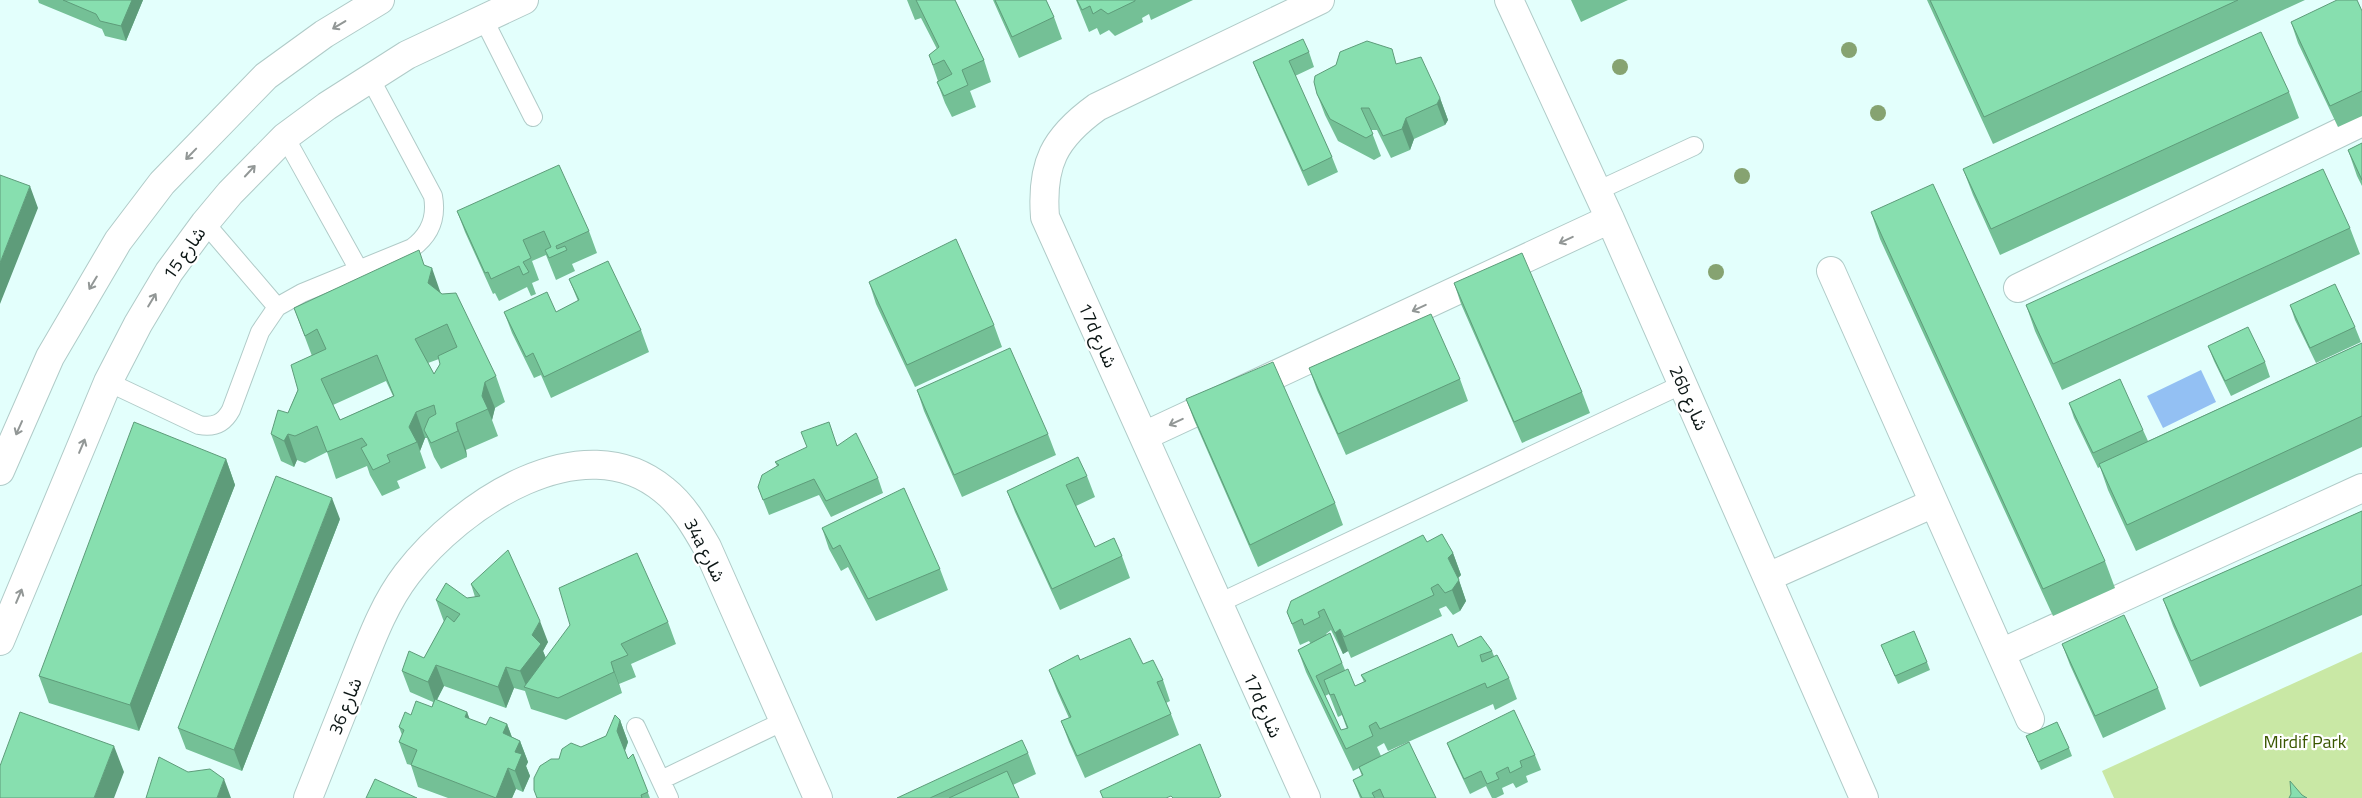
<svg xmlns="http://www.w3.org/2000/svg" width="2362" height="798" font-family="'Titillium Web','Noto Sans Arabic',sans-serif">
<rect width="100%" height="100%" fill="#e3fffc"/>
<path fill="#c9e8a5" d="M2362 652V798H2114L2102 771Z"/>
<path fill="#93c0f3" d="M2201 370 2216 402 2163 428 2147 396Z"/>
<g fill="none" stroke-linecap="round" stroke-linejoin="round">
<defs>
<path id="service" d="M483 18 533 117
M285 137 359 270
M1597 191 1694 146
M205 223 277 307
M108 382 199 425C214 428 224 423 231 410L260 332 277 307 302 293 412 248C430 235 437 218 433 196L370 78
M1217 604 1683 384
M636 727 669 798
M661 780 784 721"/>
<path id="minor" d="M1509 0 1610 219 1864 798
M1831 271 2030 719
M2018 288 2362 122
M1144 436 1610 219
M1768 577 1934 503
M2001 653 2362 488
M308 798C324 757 341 716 357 675 371 640 384 604 407 574 460 505 582 422 664 490 683 505 695 526 707 547L818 798
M1306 798 1045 217C1041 164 1054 138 1097 107L1320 0"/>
<path id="tertiary" d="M0 471 50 357 118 241 162 183 266 76 324 34 380 0
M0 641 108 382 138 324 169 272 205 223 230 193 285 137 327 106 407 55 524 0"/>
</defs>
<use href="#service" stroke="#b0cbc8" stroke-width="20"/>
<use href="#minor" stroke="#b0cbc8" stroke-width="30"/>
<use href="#tertiary" stroke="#b0cbc8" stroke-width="30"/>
<use href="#service" stroke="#fff" stroke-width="18"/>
<use href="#minor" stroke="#fff" stroke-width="28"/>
<use href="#tertiary" stroke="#fff" stroke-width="28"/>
</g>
<g fill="#86a371">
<circle cx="1849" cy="50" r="8"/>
<circle cx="1620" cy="67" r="8"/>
<circle cx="1878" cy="113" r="8"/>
<circle cx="1742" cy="176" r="8"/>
<circle cx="1716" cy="272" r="8"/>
</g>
<path fill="#74c096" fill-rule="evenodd" d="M38 0H143L126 41 105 36 102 29 39 3Z
M907 0H955L984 60 991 82 970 91 976 107 952 117 945 103 937 82 938 81 929 55 937 49 921 18 915 20Z
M993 0H1046L1054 17 1062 39 1019 58Z
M1076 0H1193L1151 20 1149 14 1142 18 1143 22 1115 36 1109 30 1100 35 1097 28 1089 32Z
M1571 0H1628L1581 22Z
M1927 0H2305L1993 144Z
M2362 11V116L2338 127 2298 43 2291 22Z
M1309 52 1314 67 1295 76 1332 157 1338 172 1308 186 1259 77 1253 62Z
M1398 64 1440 98 1448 120 1445 125 1414 139 1410 150 1391 158 1377 130H1371L1381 156 1374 160 1338 141 1325 115 1317 94Z
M2289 92 2299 118 2000 255 1973 195 1963 169Z
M2362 143V186L2357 176 2348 150Z
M457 211 589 231 597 253 572 264 575 271 556 280 546 255 532 261 539 280 532 283 536 294 531 296 527 287 499 301 495 293 493 294 465 232Z
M1871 212 2105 561 2115 588 2053 616 1880 239Z
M2350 228 2360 254 2062 390 2035 331 2026 305Z
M424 265 441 293 496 376 505 402 495 408 492 420 498 436 466 450 467 457 441 469 434 457 427 438H425L420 451 426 468 397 481 400 488 382 496 370 475 367 466 336 479 327 452 305 463 297 460 294 467 281 461 271 434 288 413 312 356 294 308ZM439 359 440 364 434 374 428 363ZM386 381 393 396 340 420 333 405Z
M569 279 641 330 649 352 551 398 541 375 534 378 512 333 504 312H556L578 301Z
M869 282 994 325 1002 347 915 387 876 304Z
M1454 283 1582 392 1590 413 1522 443 1461 304Z
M2290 305 2355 327 2361 342 2316 363 2295 320Z
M2362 343V447L2136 551 2108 490 2100 467 2098 468 2074 418 2069 403 2143 430 2148 441Z
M2208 346 2265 362 2270 377 2231 396 2214 361Z
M1309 368 1460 379 1468 401 1346 455 1317 390Z
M917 390 1048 434 1056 455 962 497 924 411Z
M1186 399 1335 503 1343 525 1258 567 1194 420Z
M837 445 878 478 883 493 831 517 819 495 769 515 758 487 777 466 775 462Z
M226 459 235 485 139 731 49 703 39 676Z
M1087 476 1095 497 1076 506 1095 547 1122 556 1130 578 1060 610 1015 512 1007 491Z
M2362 511V615L2200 687 2173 626 2163 599Z
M340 519 242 771 186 749 178 728Z
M822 528 940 569 948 590 876 621 848 567 841 571 829 549Z
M1427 542 1453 553 1461 575 1458 578 1466 601 1460 611 1453 615 1446 606 1439 609 1442 616 1351 658 1348 651 1343 654 1331 630 1326 634V635L1330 633 1345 670 1355 686 1364 682 1361 675 1458 647 1492 651 1494 656 1509 678 1517 699 1495 710 1493 704 1388 751 1384 743 1377 747 1381 756 1436 798H1360L1353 780 1362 776 1359 768 1353 771 1306 672 1298 650 1311 644 1309 641 1300 645 1287 612ZM1329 694 1338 717 1342 715 1347 729 1341 730 1325 696Z
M471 584 548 642 543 651 546 658 668 622 676 644 631 664 636 677 619 684 622 693 566 720 531 709 525 691 514 688 506 708 444 686 437 700 467 712 469 719 486 725 507 724 512 737 520 741 528 762 526 766 530 776 523 792 516 789 512 798H448L418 787 411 765 407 764 399 742 402 735 399 727 411 715 432 707 433 702 410 692 402 671 424 658 444 622 436 600 467 598 475 597Z
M2062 644 2158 688 2166 709 2103 738 2070 665Z
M1881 645 1927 662 1930 670 1898 684Z
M1080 660 1143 664 1163 680 1170 701 1166 703 1171 714 1179 735 1085 778 1069 742 1061 721 1069 718 1057 691 1049 670Z
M620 720 628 742 625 751 628 759 633 754 650 798H537L559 759 581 747 606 736Z
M2026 736 2069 748 2072 756 2041 770Z
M1447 743 1535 755 1541 770 1526 776 1528 782 1516 788 1513 783 1502 788 1504 794 1496 798H1492L1486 786 1470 794 1453 758Z
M1028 753 1036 774 1013 785 1019 798H897Z"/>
<path fill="#5e9c7a" d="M132 0H143L126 41 121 26Z
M1440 98 1448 120 1445 125 1437 104Z
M1406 118 1414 139 1410 150 1402 129Z
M30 186 38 208 0 304V263Z
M432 268 441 294 428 283Z
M485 382 495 408 492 420 482 396Z
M416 412 425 438 420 451 417 442 409 427Z
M456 423 466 450 467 457 458 431Z
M288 434 297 460 294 467 284 441Z
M226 459 235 485 139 731 130 705Z
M332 498 340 519 242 771 234 750Z
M1453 553 1461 575 1456 580 1448 558Z
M1459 580 1466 601 1460 611 1452 590Z
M540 621 548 642 543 651 549 666 527 688 520 671 532 635Z
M1340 629 1348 651 1343 654 1335 633Z
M611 662 619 684 622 693 614 672Z
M436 665 444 686 435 703 428 682Z
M506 667 514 688 506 708 498 687Z
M467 712 475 733 465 717Z
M620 720 628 742 624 753 617 731Z
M507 724 515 746 503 733Z
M520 741 528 762 526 766 530 776 523 792 515 771V752Z
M114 746 124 772 114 798H94Z
M508 768 516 789 512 798H496Z
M224 779 231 798H217Z"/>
<path fill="#87dfaf" stroke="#5e9c7a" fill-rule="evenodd" d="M63 0H132L121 26 100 21 96 14Z
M916 0H955L984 60 962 70 968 85 944 96 937 82 952 74 944 60 933 65 929 55 939 47Z
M995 0H1046L1054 17 1012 37Z
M1077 0H1135V1L1108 14 1101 9 1093 14 1090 6 1082 10Z
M1930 0H2238L1984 117Z
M2337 0H2357L2362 11V91L2330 106 2291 22Z
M2261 32 2289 92 1991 229 1963 169Z
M1303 39 1309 52 1289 61 1332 157 1303 171 1253 62Z
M1367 41 1392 49 1396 64 1421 57 1440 98 1437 104 1406 118 1402 129 1383 136 1369 108H1361L1373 134 1366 138 1330 119 1317 94 1314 82 1315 76 1336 65 1340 52Z
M2362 143V180L2348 150Z
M559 165 589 231 556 246 557 249 565 246 567 250 549 258 545 250 551 247 544 231 523 240 531 258 523 262 529 272 523 275 519 266 491 279 488 272 485 273 457 211Z
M2323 169 2350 228 2053 364 2026 305Z
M0 175 30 186 0 263Z
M1933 184 2105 561 2043 589 1871 212Z
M956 239 994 325 907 365 869 282Z
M419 250 424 265 432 268 428 283 442 294 456 293 496 376 485 382 482 396 488 409 456 423 458 431 431 443 424 430 429 418 436 414 434 405 416 412 409 427 417 442 387 455 390 462 373 470 361 448 367 445 362 438 327 452 317 426 295 436 288 434 284 441 271 434 278 410 288 413 298 390 291 365 326 349 317 329 305 336 294 308ZM447 324 457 347 438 356 440 364 434 374 415 339ZM377 355 394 396 340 420 321 379Z
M1522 253 1582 392 1514 422 1454 283Z
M608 261 641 330 544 377 533 353 526 357 504 312 547 292 556 312 579 300 569 279Z
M2335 284 2355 327 2310 348 2290 305Z
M1431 314 1460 379 1338 434 1309 368Z
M2248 327 2265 362 2225 381 2208 346Z
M2362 343V416L2127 525 2099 464Z
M1010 348 1048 434 954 475 917 390Z
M1273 362 1335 503 1250 545 1186 399Z
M2120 379 2143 430 2093 453 2069 403Z
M134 422 226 459 130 705 39 676Z
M829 422 837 446 856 433 878 478 826 501 814 479 763 500 758 487 762 475 779 465 775 462 807 447 801 432Z
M1078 457 1087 476 1066 485 1095 547 1114 538 1122 556 1052 589 1007 491Z
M276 476 332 498 234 750 178 728Z
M904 488 940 569 868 599 840 545 833 549 822 528Z
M2362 511V585L2191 661 2163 599Z
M1442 534 1453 553 1448 558 1459 580 1452 590 1445 593 1438 584 1431 588 1434 595 1344 637 1340 629 1335 633 1324 609 1318 612 1320 617 1304 625 1302 619 1292 624 1287 612 1291 601 1423 535 1427 542Z
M508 550 540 621 532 635 541 644 520 671 506 667 498 687 436 665 428 682 402 671 409 651 424 658 447 616 454 622 460 614 436 600 446 583 467 598 480 596 471 584Z
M637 553 668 622 621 644 628 655 611 662 614 672 558 698 524 687 570 625 559 588Z
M2124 615 2158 688 2095 716 2062 644Z
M1914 631 1927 662 1895 676 1881 645Z
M1330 633 1342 663 1316 676 1341 730 1348 728 1334 694 1330 695 1324 680 1348 669 1355 686 1366 681 1361 675 1452 634 1458 647 1481 636 1492 651 1480 655 1482 662 1497 655 1509 678 1487 688 1485 683 1380 729 1376 722 1369 726 1373 736 1346 749 1298 650Z
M1130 638 1143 664 1153 660 1163 680 1157 682 1171 714 1077 756 1061 721 1071 717 1049 670 1078 655 1080 660Z
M435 699 467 712 465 717 486 725 490 717 507 724 503 733 520 741 515 752 522 754 515 771 508 768 496 798 411 765 417 750 399 742 404 730 399 727 405 712 411 715 416 701 432 707Z
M1514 710 1535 755 1520 761 1522 767 1510 773 1508 767 1496 773 1499 779 1487 784 1481 771 1464 779 1447 743Z
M20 712 114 746 94 798H0V766Z
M615 715 620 720 617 731 628 759 633 754 648 792 641 795 642 798H537L534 790V778L540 766 551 759H559L562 749 571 743 581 747 606 736Z
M2057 722 2069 748 2038 762 2026 736Z
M1022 740 1028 753 930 798H897Z
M1409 742 1436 798H1384L1380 789 1372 793 1375 798H1362L1353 780 1363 775 1359 767Z
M1200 744 1221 796 1218 798H1173L1171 796 1166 798H1103L1100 791Z
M159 757 188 772 210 769 224 779 217 798H146Z
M1007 771 1019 798H949Z
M375 779 417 798H366Z
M2290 781 2302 795 2307 798H2289L2291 794Z"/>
<defs><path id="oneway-shaft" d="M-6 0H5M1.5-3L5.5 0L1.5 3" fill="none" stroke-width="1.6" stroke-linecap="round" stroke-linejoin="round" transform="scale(1.25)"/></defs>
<g stroke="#929796">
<use href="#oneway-shaft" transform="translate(339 25) rotate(149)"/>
<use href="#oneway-shaft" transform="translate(191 154) rotate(134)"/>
<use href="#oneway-shaft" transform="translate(250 171) rotate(-47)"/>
<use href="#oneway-shaft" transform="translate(1566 240) rotate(155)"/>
<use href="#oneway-shaft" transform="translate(93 283) rotate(121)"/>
<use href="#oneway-shaft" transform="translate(152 300) rotate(-59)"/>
<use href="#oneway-shaft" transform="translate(1419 308) rotate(155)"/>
<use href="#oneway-shaft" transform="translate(1176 422) rotate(155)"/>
<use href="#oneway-shaft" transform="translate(19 428) rotate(114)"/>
<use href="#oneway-shaft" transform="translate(82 446) rotate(-67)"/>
<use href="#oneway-shaft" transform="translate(19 596) rotate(-67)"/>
</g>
<g text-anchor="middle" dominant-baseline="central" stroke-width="4.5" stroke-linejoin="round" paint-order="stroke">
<g font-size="18" fill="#0d1716" stroke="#fff">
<text transform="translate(184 253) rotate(-55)">شارع 15</text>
<text transform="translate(1098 335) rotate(66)">17d شارع</text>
<text transform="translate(1689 398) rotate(66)">26b شارع</text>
<text transform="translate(705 550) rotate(63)">34a شارع</text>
<text transform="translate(1263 705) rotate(66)">17d شارع</text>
<text transform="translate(345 706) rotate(-68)">شارع 36</text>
</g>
<g font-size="18" fill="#3a5700" stroke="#fff">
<text x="2305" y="741">Mirdif Park</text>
</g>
</g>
</svg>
